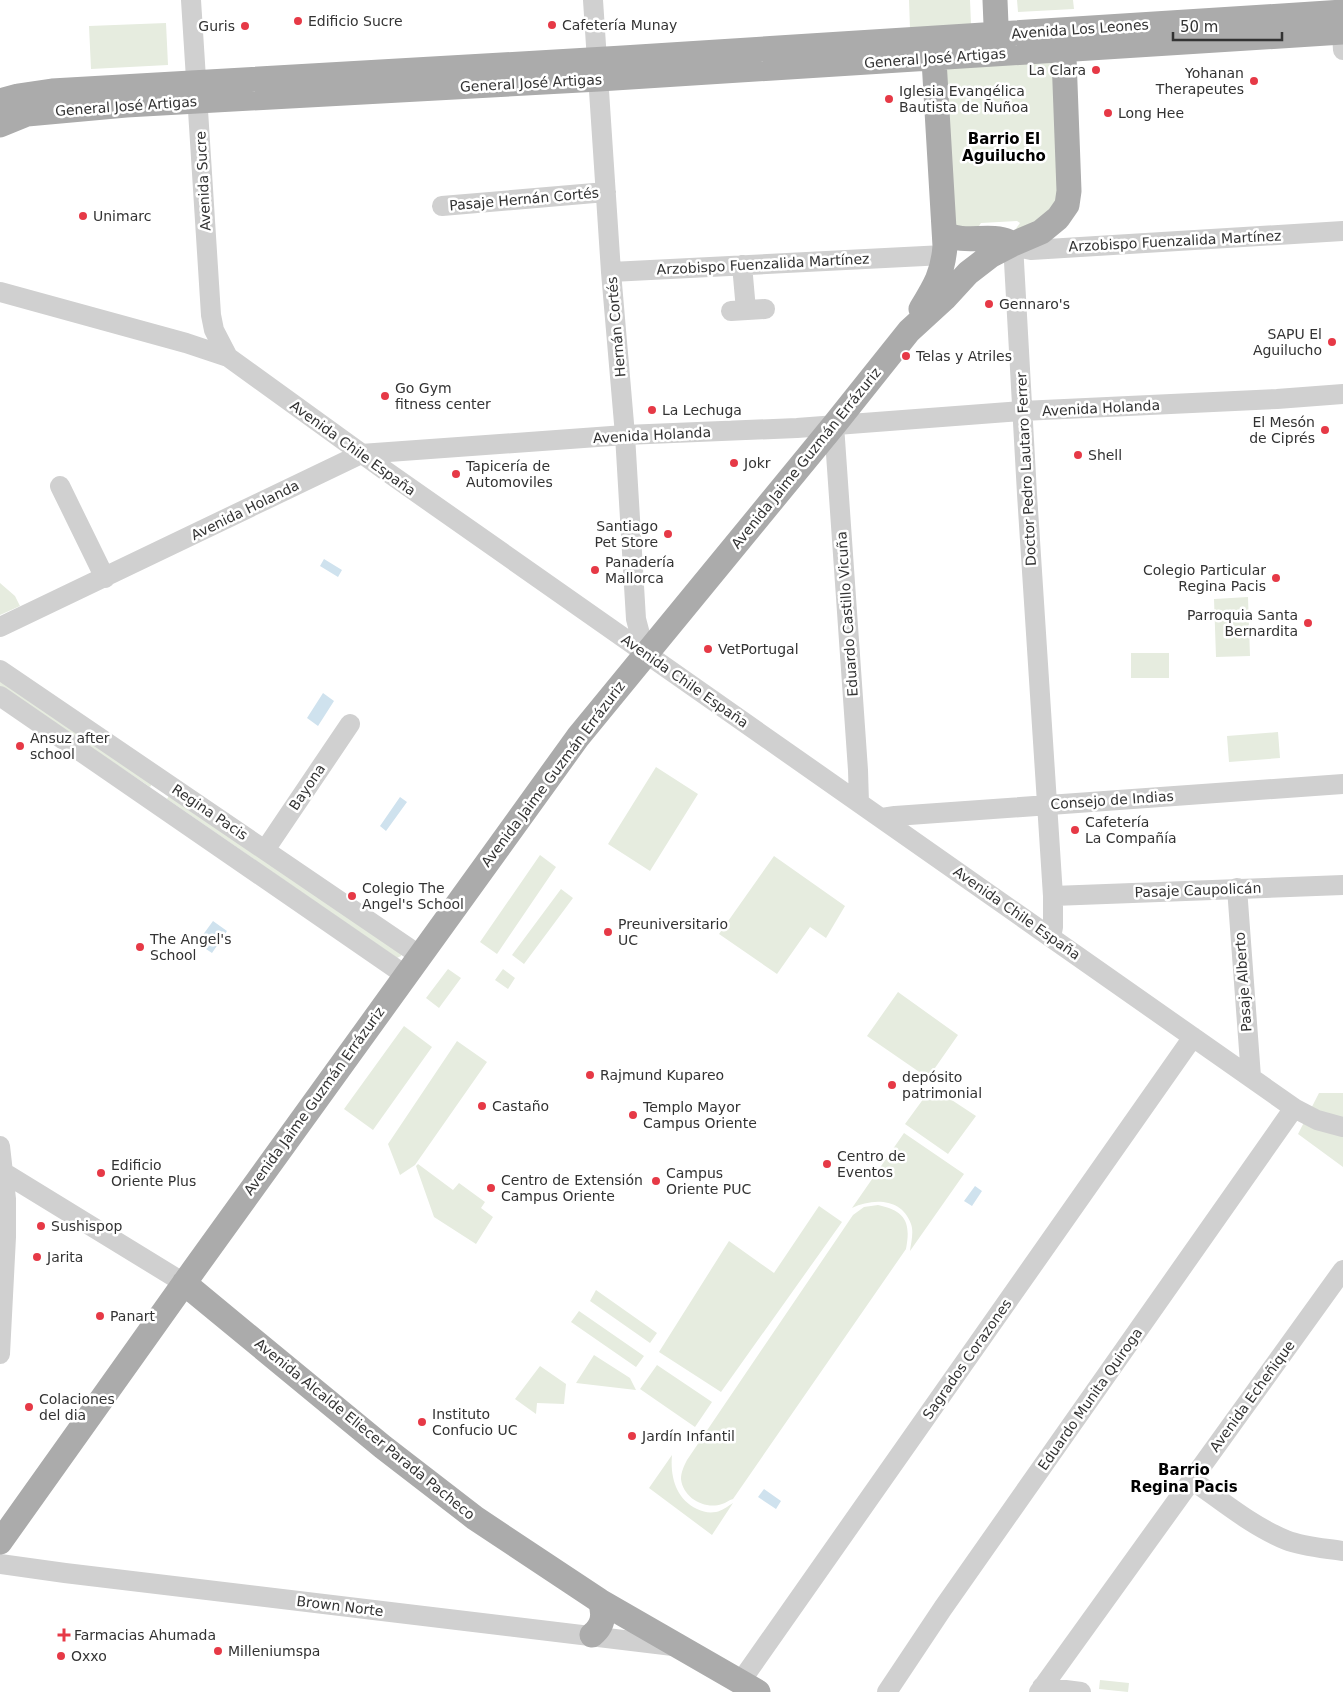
<svg xmlns="http://www.w3.org/2000/svg" width="1343" height="1692" font-family="'DejaVu Sans',sans-serif">
<rect width="100%" height="100%" fill="#fff"/>
<path fill="#e6ecdf" d="M909 0H970L971 24 910 29Z
M1017 0H1073L1074 9 1018 12Z
M166 23 168 65 91 69 89 26Z
M1054 63 1061 187 1049 218 1012 234 1020 223 1017 221 981 223 974 233 955 231 941 70 947 65Z
M0 583 15 596 20 606 0 615Z
M1248 597 1250 656 1216 657 1214 599Z
M1131 653H1169V678H1131Z
M0 677 154 781 150 787 0 687Z
M1278 732 1280 758 1229 762 1227 736Z
M656 767 698 794 650 871 608 844Z
M171 792 402 952 401 956 397 958 167 799Z
M540 855 556 867 497 954 480 942Z
M774 856 845 906 826 938 810 927 777 974 719 934Z
M561 889 573 898 524 964 512 955Z
M448 969 461 978 439 1008 426 998Z
M503 969 515 978 508 989 495 980Z
M898 992 958 1035 928 1078 867 1036Z
M404 1026 432 1047 373 1130 344 1109Z
M457 1041 487 1062 415 1165 400 1175 388 1144Z
M932 1087 976 1116 948 1154 905 1124Z
M1319 1093H1343V1167L1298 1134Z
M904 1133 964 1174 910 1251C911 1243 914 1232 911 1224 902 1198 873 1198 852 1208Z
M418 1164 453 1190 459 1183 485 1202 481 1208 493 1217 476 1244 434 1217 416 1166Z
M878 1205C906 1211 911 1223 906 1249L733 1499C729 1500 726 1503 722 1504 705 1510 683 1498 681 1479 681 1472 684 1466 687 1460L853 1215 864 1207Z
M819 1206 842 1222 721 1392 659 1352 729 1241 774 1273Z
M596 1290 657 1333 650 1343 590 1301Z
M579 1311 644 1356 636 1367 571 1322Z
M594 1355 630 1378 636 1390 576 1383Z
M657 1365 712 1402 695 1427 640 1389Z
M540 1366 566 1384 564 1404 537 1403 536 1414 515 1399Z
M672 1455C670 1477 676 1499 697 1509 704 1512 708 1513 716 1512 722 1511 728 1506 733 1503L712 1535 649 1488Z
M1100 1680 1129 1683 1128 1692 1099 1689Z"/>
<path fill="#cfe2ee" d="M324 559 342 570 338 577 320 566Z
M323 693 334 701 318 726 307 718Z
M400 797 407 802 386 831 380 826Z
M213 921 227 931 212 953 197 943Z
M975 1186 982 1191 972 1206 964 1201Z
M764 1489 781 1501 776 1509 758 1497Z"/>
<g fill="none" stroke-linecap="round" stroke-linejoin="round">
<path stroke="#d0d0d0" stroke-width="20" d="M191 0 211 315 214 330 228 357
M593 0 611 272 625 435 636 619 645 653
M1341 17 1343 50
M442 206 606 192
M1009 242 1021 248 1031 250 1343 231
M1013 244 1027 494 1053 896V927L1051 937
M742 265 746 310
M611 272 944 255
M0 292 186 343 228 357 383 469 1294 1108 1317 1120 1343 1127
M731 311 765 309
M834 425 858 770 859 803
M60 486 105 578
M0 627 361 454 625 435 797 428 1022 411 1277 399 1343 394
M0 670 419 955
M0 696 405 975
M882 818 895 816 1343 784
M265 850 350 724
M1237 888 1251 1077
M1053 896 1343 885
M0 1146 6 1199V1237L0 1354
M3 1172 184 1283
M1192 1480C1222 1501 1252 1526 1286 1540 1304 1547 1324 1548 1343 1551
M0 1564 65 1573 673 1646
M741 1681 1193 1037
M1042 1687 1081 1692
M887 1692 943 1608 1294 1108
M1039 1692 1343 1270"/>
<path stroke="#ababab" stroke-width="25" d="M995 0 997 49
M0 101 18 96 52 91 623 58 1343 12
M0 125 27 114 126 105 599 79 1343 32
M945 233C964 245 989 233 1009 242
M921 309C935 286 943 273 945 246L933 43
M184 1283 383 1447 475 1518 600 1601 758 1692
M0 1542 195 1268 578 737 834 425 909 331 945 298 968 273 990 256 1013 244 1041 232 1058 218 1067 205 1069 191 1063 30
M592 1635C603 1626 605 1615 600 1601"/>
</g>
<g fill="#e63946" stroke="#fff" stroke-width="2">
<circle cx="298" cy="21" r="5"/>
<circle cx="552" cy="25" r="5"/>
<circle cx="245" cy="26" r="5"/>
<circle cx="1096" cy="70" r="5"/>
<circle cx="1254" cy="81" r="5"/>
<circle cx="889" cy="99" r="5"/>
<circle cx="1108" cy="113" r="5"/>
<circle cx="83" cy="216" r="5"/>
<circle cx="989" cy="304" r="5"/>
<circle cx="1332" cy="342" r="5"/>
<circle cx="906" cy="356" r="5"/>
<circle cx="385" cy="396" r="5"/>
<circle cx="652" cy="410" r="5"/>
<circle cx="1325" cy="430" r="5"/>
<circle cx="1078" cy="455" r="5"/>
<circle cx="734" cy="463" r="5"/>
<circle cx="456" cy="474" r="5"/>
<circle cx="668" cy="534" r="5"/>
<circle cx="595" cy="570" r="5"/>
<circle cx="1276" cy="578" r="5"/>
<circle cx="1308" cy="623" r="5"/>
<circle cx="708" cy="649" r="5"/>
<circle cx="20" cy="746" r="5"/>
<circle cx="1075" cy="830" r="5"/>
<circle cx="352" cy="896" r="5"/>
<circle cx="608" cy="932" r="5"/>
<circle cx="140" cy="947" r="5"/>
<circle cx="590" cy="1075" r="5"/>
<circle cx="892" cy="1085" r="5"/>
<circle cx="482" cy="1106" r="5"/>
<circle cx="633" cy="1115" r="5"/>
<circle cx="827" cy="1164" r="5"/>
<circle cx="101" cy="1173" r="5"/>
<circle cx="656" cy="1181" r="5"/>
<circle cx="491" cy="1188" r="5"/>
<circle cx="41" cy="1226" r="5"/>
<circle cx="37" cy="1257" r="5"/>
<circle cx="100" cy="1316" r="5"/>
<circle cx="29" cy="1407" r="5"/>
<circle cx="422" cy="1422" r="5"/>
<circle cx="632" cy="1436" r="5"/>
<path d="M61.5 1627.5h5v5h5v5h-5v5h-5v-5h-5v-5h5z"/>
<circle cx="218" cy="1651" r="5"/>
<circle cx="61" cy="1656" r="5"/>
</g>
<g text-anchor="middle" dominant-baseline="central" stroke-width="5" stroke-linejoin="round" paint-order="stroke">
<g font-size="14" fill="#333" stroke="#fff" text-anchor="start">
<text x="308" y="21">Edificio Sucre</text>
<text x="562" y="25">Cafetería Munay</text>
<text x="235" y="26" text-anchor="end">Guris</text>
<text x="1086" y="70" text-anchor="end">La Clara</text>
<text x="1244" y="73" text-anchor="end">Yohanan<tspan x="1244" dy="16">Therapeutes</tspan></text>
<text x="899" y="91">Iglesia Evangélica<tspan x="899" dy="16">Bautista de Ñuñoa</tspan></text>
<text x="1118" y="113">Long Hee</text>
<text x="93" y="216">Unimarc</text>
<text x="999" y="304">Gennaro's</text>
<text x="1322" y="334" text-anchor="end">SAPU El<tspan x="1322" dy="16">Aguilucho</tspan></text>
<text x="916" y="356">Telas y Atriles</text>
<text x="395" y="388">Go Gym<tspan x="395" dy="16">fitness center</tspan></text>
<text x="662" y="410">La Lechuga</text>
<text x="1315" y="422" text-anchor="end">El Mesón<tspan x="1315" dy="16">de Ciprés</tspan></text>
<text x="1088" y="455">Shell</text>
<text x="744" y="463">Jokr</text>
<text x="466" y="466">Tapicería de<tspan x="466" dy="16">Automoviles</tspan></text>
<text x="658" y="526" text-anchor="end">Santiago<tspan x="658" dy="16">Pet Store</tspan></text>
<text x="605" y="562">Panadería<tspan x="605" dy="16">Mallorca</tspan></text>
<text x="1266" y="570" text-anchor="end">Colegio Particular<tspan x="1266" dy="16">Regina Pacis</tspan></text>
<text x="1298" y="615" text-anchor="end">Parroquia Santa<tspan x="1298" dy="16">Bernardita</tspan></text>
<text x="718" y="649">VetPortugal</text>
<text x="30" y="738">Ansuz after<tspan x="30" dy="16">school</tspan></text>
<text x="1085" y="822">Cafetería<tspan x="1085" dy="16">La Compañía</tspan></text>
<text x="362" y="888">Colegio The<tspan x="362" dy="16">Angel's School</tspan></text>
<text x="618" y="924">Preuniversitario<tspan x="618" dy="16">UC</tspan></text>
<text x="150" y="939">The Angel's<tspan x="150" dy="16">School</tspan></text>
<text x="600" y="1075">Rajmund Kupareo</text>
<text x="902" y="1077">depósito<tspan x="902" dy="16">patrimonial</tspan></text>
<text x="492" y="1106">Castaño</text>
<text x="643" y="1107">Templo Mayor<tspan x="643" dy="16">Campus Oriente</tspan></text>
<text x="837" y="1156">Centro de<tspan x="837" dy="16">Eventos</tspan></text>
<text x="111" y="1165">Edificio<tspan x="111" dy="16">Oriente Plus</tspan></text>
<text x="666" y="1173">Campus<tspan x="666" dy="16">Oriente PUC</tspan></text>
<text x="501" y="1180">Centro de Extensión<tspan x="501" dy="16">Campus Oriente</tspan></text>
<text x="51" y="1226">Sushispop</text>
<text x="47" y="1257">Jarita</text>
<text x="110" y="1316">Panart</text>
<text x="39" y="1399">Colaciones<tspan x="39" dy="16">del dia</tspan></text>
<text x="432" y="1414">Instituto<tspan x="432" dy="16">Confucio UC</tspan></text>
<text x="642" y="1436">Jardín Infantil</text>
<text x="74" y="1635">Farmacias Ahumada</text>
<text x="228" y="1651">Milleniumspa</text>
<text x="71" y="1656">Oxxo</text>
</g>
<g font-size="14" fill="#333" stroke="#fff">
<text transform="translate(1080 29) rotate(-4)">Avenida Los Leones</text>
<text transform="translate(935 58) rotate(-4)">General José Artigas</text>
<text transform="translate(531 83) rotate(-3)">General José Artigas</text>
<text transform="translate(126 106) rotate(-4)">General José Artigas</text>
<text transform="translate(203 181) rotate(-93)">Avenida Sucre</text>
<text transform="translate(524 199) rotate(-5)">Pasaje Hernán Cortés</text>
<text transform="translate(1175 241) rotate(-3)">Arzobispo Fuenzalida Martínez</text>
<text transform="translate(763 264) rotate(-3)">Arzobispo Fuenzalida Martínez</text>
<text transform="translate(616 327) rotate(-95)">Hernán Cortés</text>
<text transform="translate(1101 408) rotate(-3)">Avenida Holanda</text>
<text transform="translate(652 435) rotate(-3)">Avenida Holanda</text>
<text transform="translate(353 448) rotate(36)">Avenida Chile España</text>
<text transform="translate(806 458) rotate(-51)">Avenida Jaime Guzmán Errázuriz</text>
<text transform="translate(1026 469) rotate(-93)">Doctor Pedro Lautaro Ferrer</text>
<text transform="translate(245 510) rotate(-26)">Avenida Holanda</text>
<text transform="translate(847 614) rotate(-94)">Eduardo Castillo Vicuña</text>
<text transform="translate(685 681) rotate(35)">Avenida Chile España</text>
<text transform="translate(553 774) rotate(-53)">Avenida Jaime Guzmán Errázuriz</text>
<text transform="translate(307 787) rotate(-56)">Bayona</text>
<text transform="translate(1112 800) rotate(-4)">Consejo de Indias</text>
<text transform="translate(210 812) rotate(34)">Regina Pacis</text>
<text transform="translate(1198 890) rotate(-2)">Pasaje Caupolicán</text>
<text transform="translate(1017 913) rotate(35)">Avenida Chile España</text>
<text transform="translate(1243 982) rotate(-94)">Pasaje Alberto</text>
<text transform="translate(314 1101) rotate(-54)">Avenida Jaime Guzmán Errázuriz</text>
<text transform="translate(967 1359) rotate(-55)">Sagrados Corazones</text>
<text transform="translate(1252 1396) rotate(-54)">Avenida Echeñique</text>
<text transform="translate(1090 1399) rotate(-55)">Eduardo Munita Quiroga</text>
<text transform="translate(365 1429) rotate(39)">Avenida Alcalde Eliecer Parada Pacheco</text>
<text transform="translate(340 1606) rotate(7)">Brown Norte</text>
</g>
<g font-size="15" font-weight="bold" fill="#000" stroke="#fff">
<text x="1004" y="139">Barrio El<tspan x="1004" dy="17">Aguilucho</tspan></text>
<text x="1184" y="1470">Barrio<tspan x="1184" dy="17">Regina Pacis</tspan></text>
</g>
</g>
<path d="M1173 32v8h109v-8" fill="none" stroke="#333333" stroke-width="2.5"/>
<text x="1180" y="32" font-size="15" fill="#333333" stroke="#ffffff" stroke-width="4" paint-order="stroke">50 m</text>
</svg>
